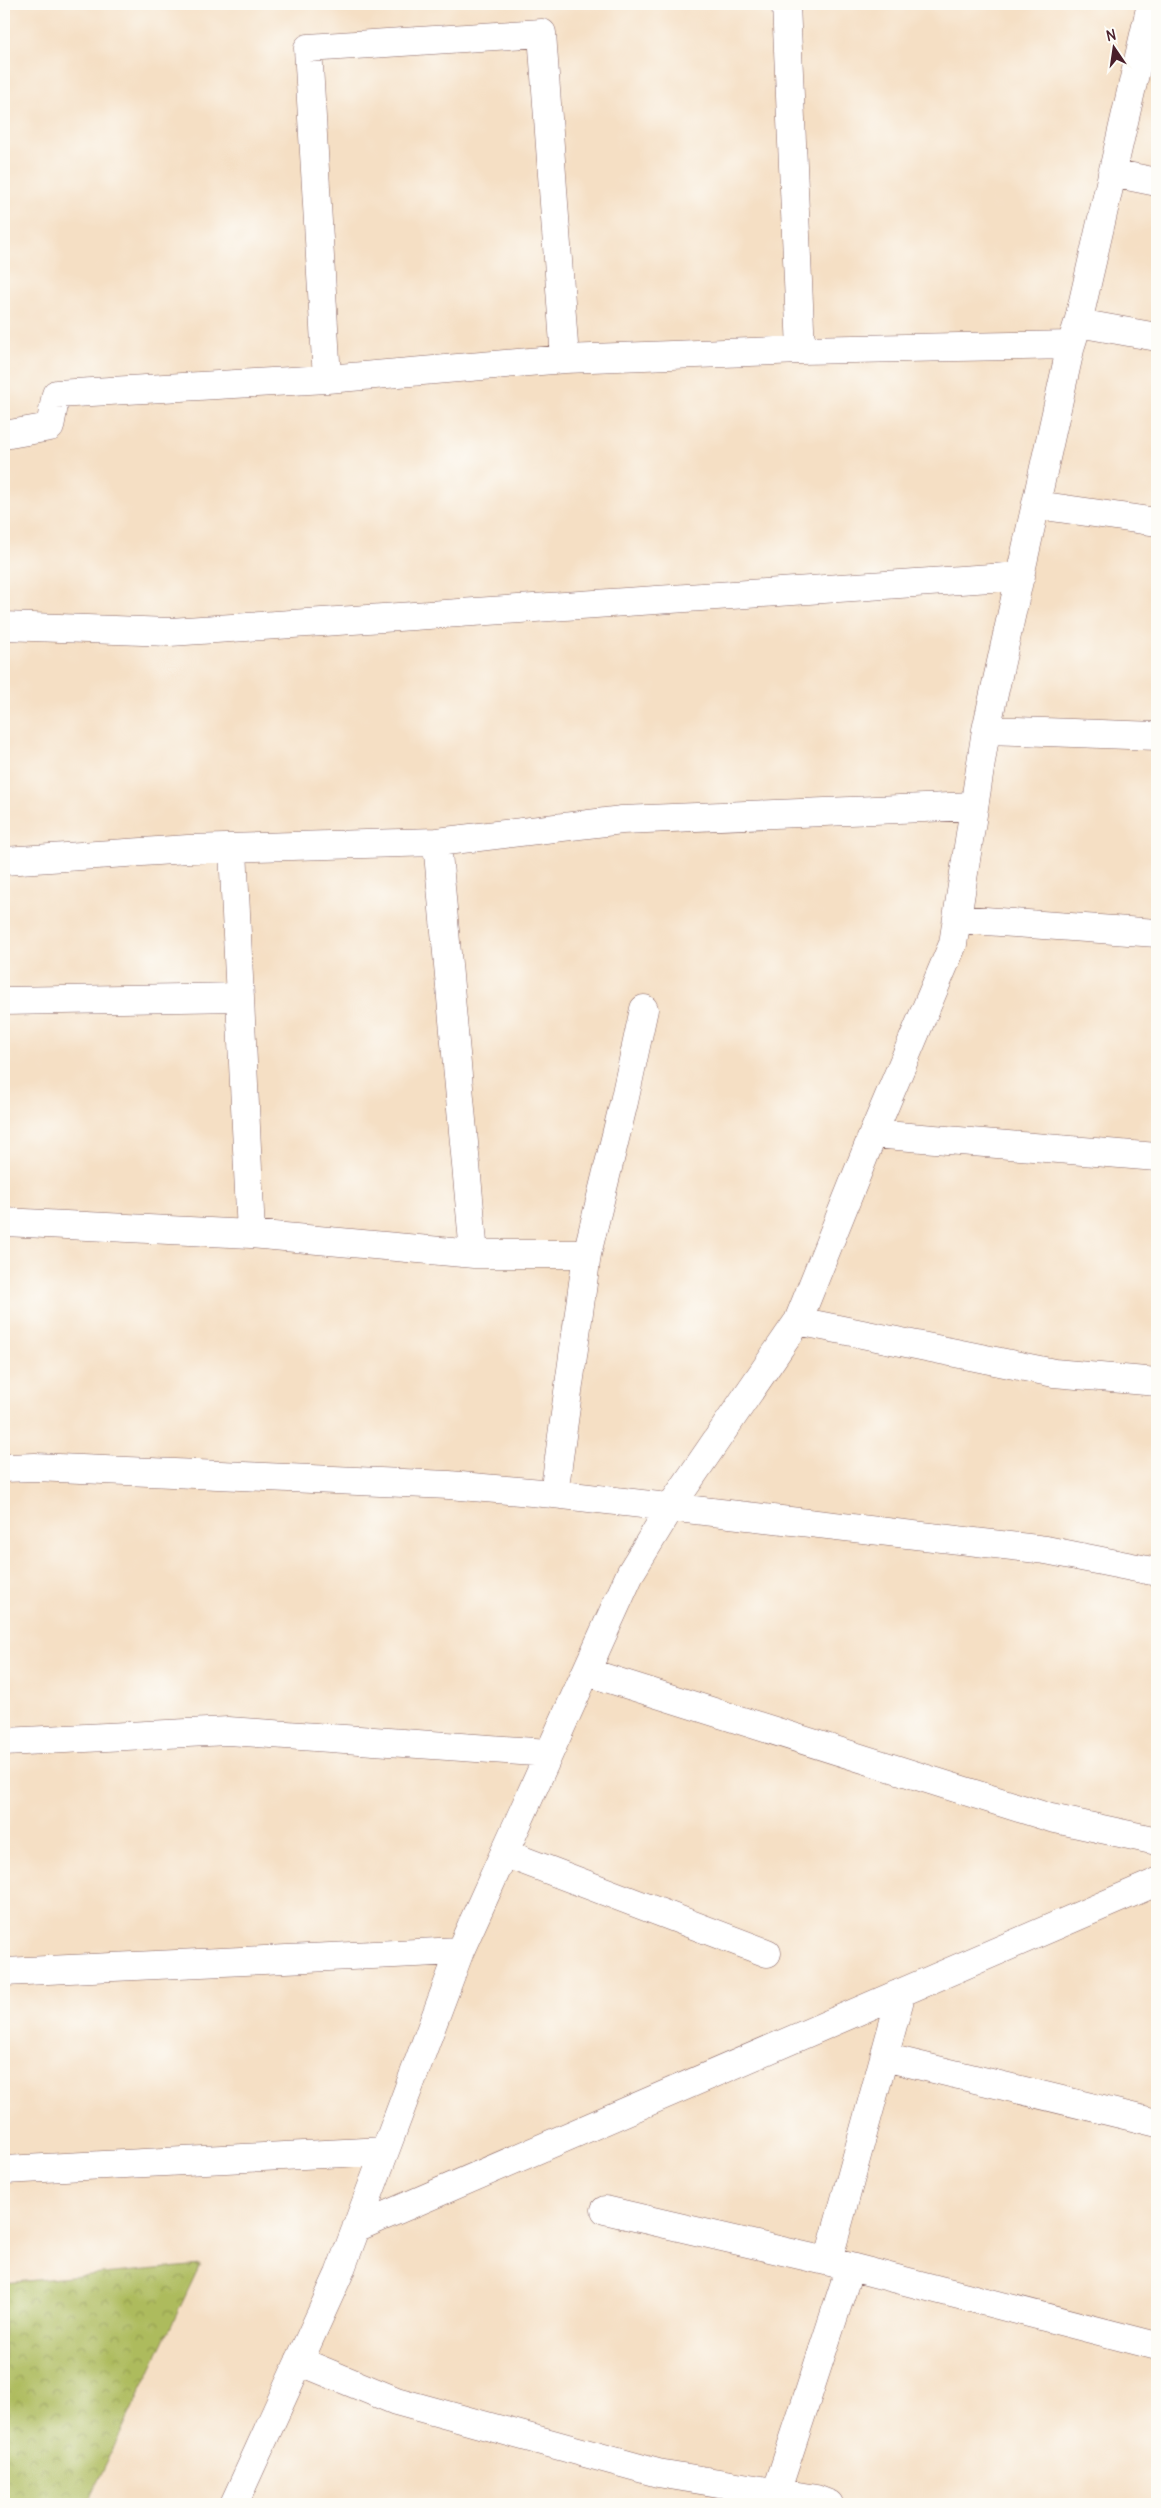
<svg xmlns="http://www.w3.org/2000/svg" width="1161" height="2508" font-family="Delius,sans-serif">
<defs>
<pattern id="park-crowns" width="20" height="18" patternUnits="userSpaceOnUse" patternTransform="scale(1.25)"><rect width="20" height="18" fill="#adbb5d"/><path d="M2 6a3 3 0 1 1 6 0M12 15a3 3 0 1 1 6 0" fill="none" stroke="#8f974d"/></pattern>
</defs>
<rect width="100%" height="100%" fill="#fdfcf7"/>
<filter id="ink" filterUnits="userSpaceOnUse"><feTurbulence type="fractalNoise" baseFrequency=".02" numOctaves="2"/><feDisplacementMap in="SourceGraphic" scale="10" xChannelSelector="R" yChannelSelector="G"/><feConvolveMatrix kernelMatrix="1 2 1 2 8 2 1 2 1" color-interpolation-filters="sRGB"/></filter>
<filter id="wash" filterUnits="userSpaceOnUse"><feTurbulence type="fractalNoise" baseFrequency=".0096" numOctaves="4" result="noise"/><feDisplacementMap in="SourceGraphic" scale="20" xChannelSelector="R" yChannelSelector="G"/><feGaussianBlur stdDeviation="1.12" result="paint"/><feColorMatrix in="noise" values="0 0 0 0 0 0 0 0 0 0 0 0 0 0 0 0 0 1.4 0 .05"/><feComposite in="paint" operator="in"/></filter>
<g filter="url(#wash)">
<rect width="100%" height="100%" fill="#f5dfc4"/>
<path fill="url(#park-crowns)" stroke="#7c6d44" d="M200 2265 87 2504H4V2283Z"/>
</g>
<g filter="url(#ink)">
<g fill="none" stroke-linecap="round" stroke-linejoin="round">
<defs>
<path id="minor" d="M786 4 801 350
M1112 173 1157 182
M1078 323 1157 337
M327 379 308 48 542 33 565 359
M4 435 50 427 56 394 327 379 565 359 801 350 1071 345
M1037 505 1157 522
M4 626 170 632 1021 576
M986 730 1157 736
M437 842 474 1254
M233 849 251 1234
M4 861 188 849 437 842 622 820 974 806
M957 919 1157 933
M4 1001 240 997
M873 1134 1157 1157
M4 1222 251 1234 474 1254H587
M798 1321 1054 1373 1157 1382
M4 1468 35 1467 449 1485 554 1494 1046 1550 1157 1572
M554 1494 587 1254 624 1102 644 1009
M587 1672 1051 1818 1157 1841
M4 1742 228 1731 549 1753
M504 1853 767 1953
M4 1972 460 1951
M884 2057 1157 2123
M4 2170 385 2151
M605 2210 839 2264 1157 2346
M356 2228 1157 1882
M828 2261 902 1992
M299 2361 396 2401 658 2473 816 2499 829 2504
M776 2493 850 2267
M234 2504 339 2274 460 1951 631 1572 672 1505 798 1321 873 1134 953 944 986 730 1071 345 1078 323 1151 4"/>
</defs>
<use href="#minor" stroke="#866261" stroke-width="29"/>
<use href="#minor" stroke="#fff" stroke-width="28"/>
</g>
</g>
<rect width="1161" height="2508" fill="none" stroke="#fdfcf7" stroke-width="20"/>
<g transform="translate(1114 48) rotate(347)" stroke="#fdfcf7" stroke-width="4" paint-order="stroke">
<path d="M0-4L9 19L0 12L-9 19Z" fill="#4a1f2b"/>
<text y="-8" font-size="14" font-weight="bold" text-anchor="middle" fill="#4a1f2b">N</text>
</g>
</svg>
